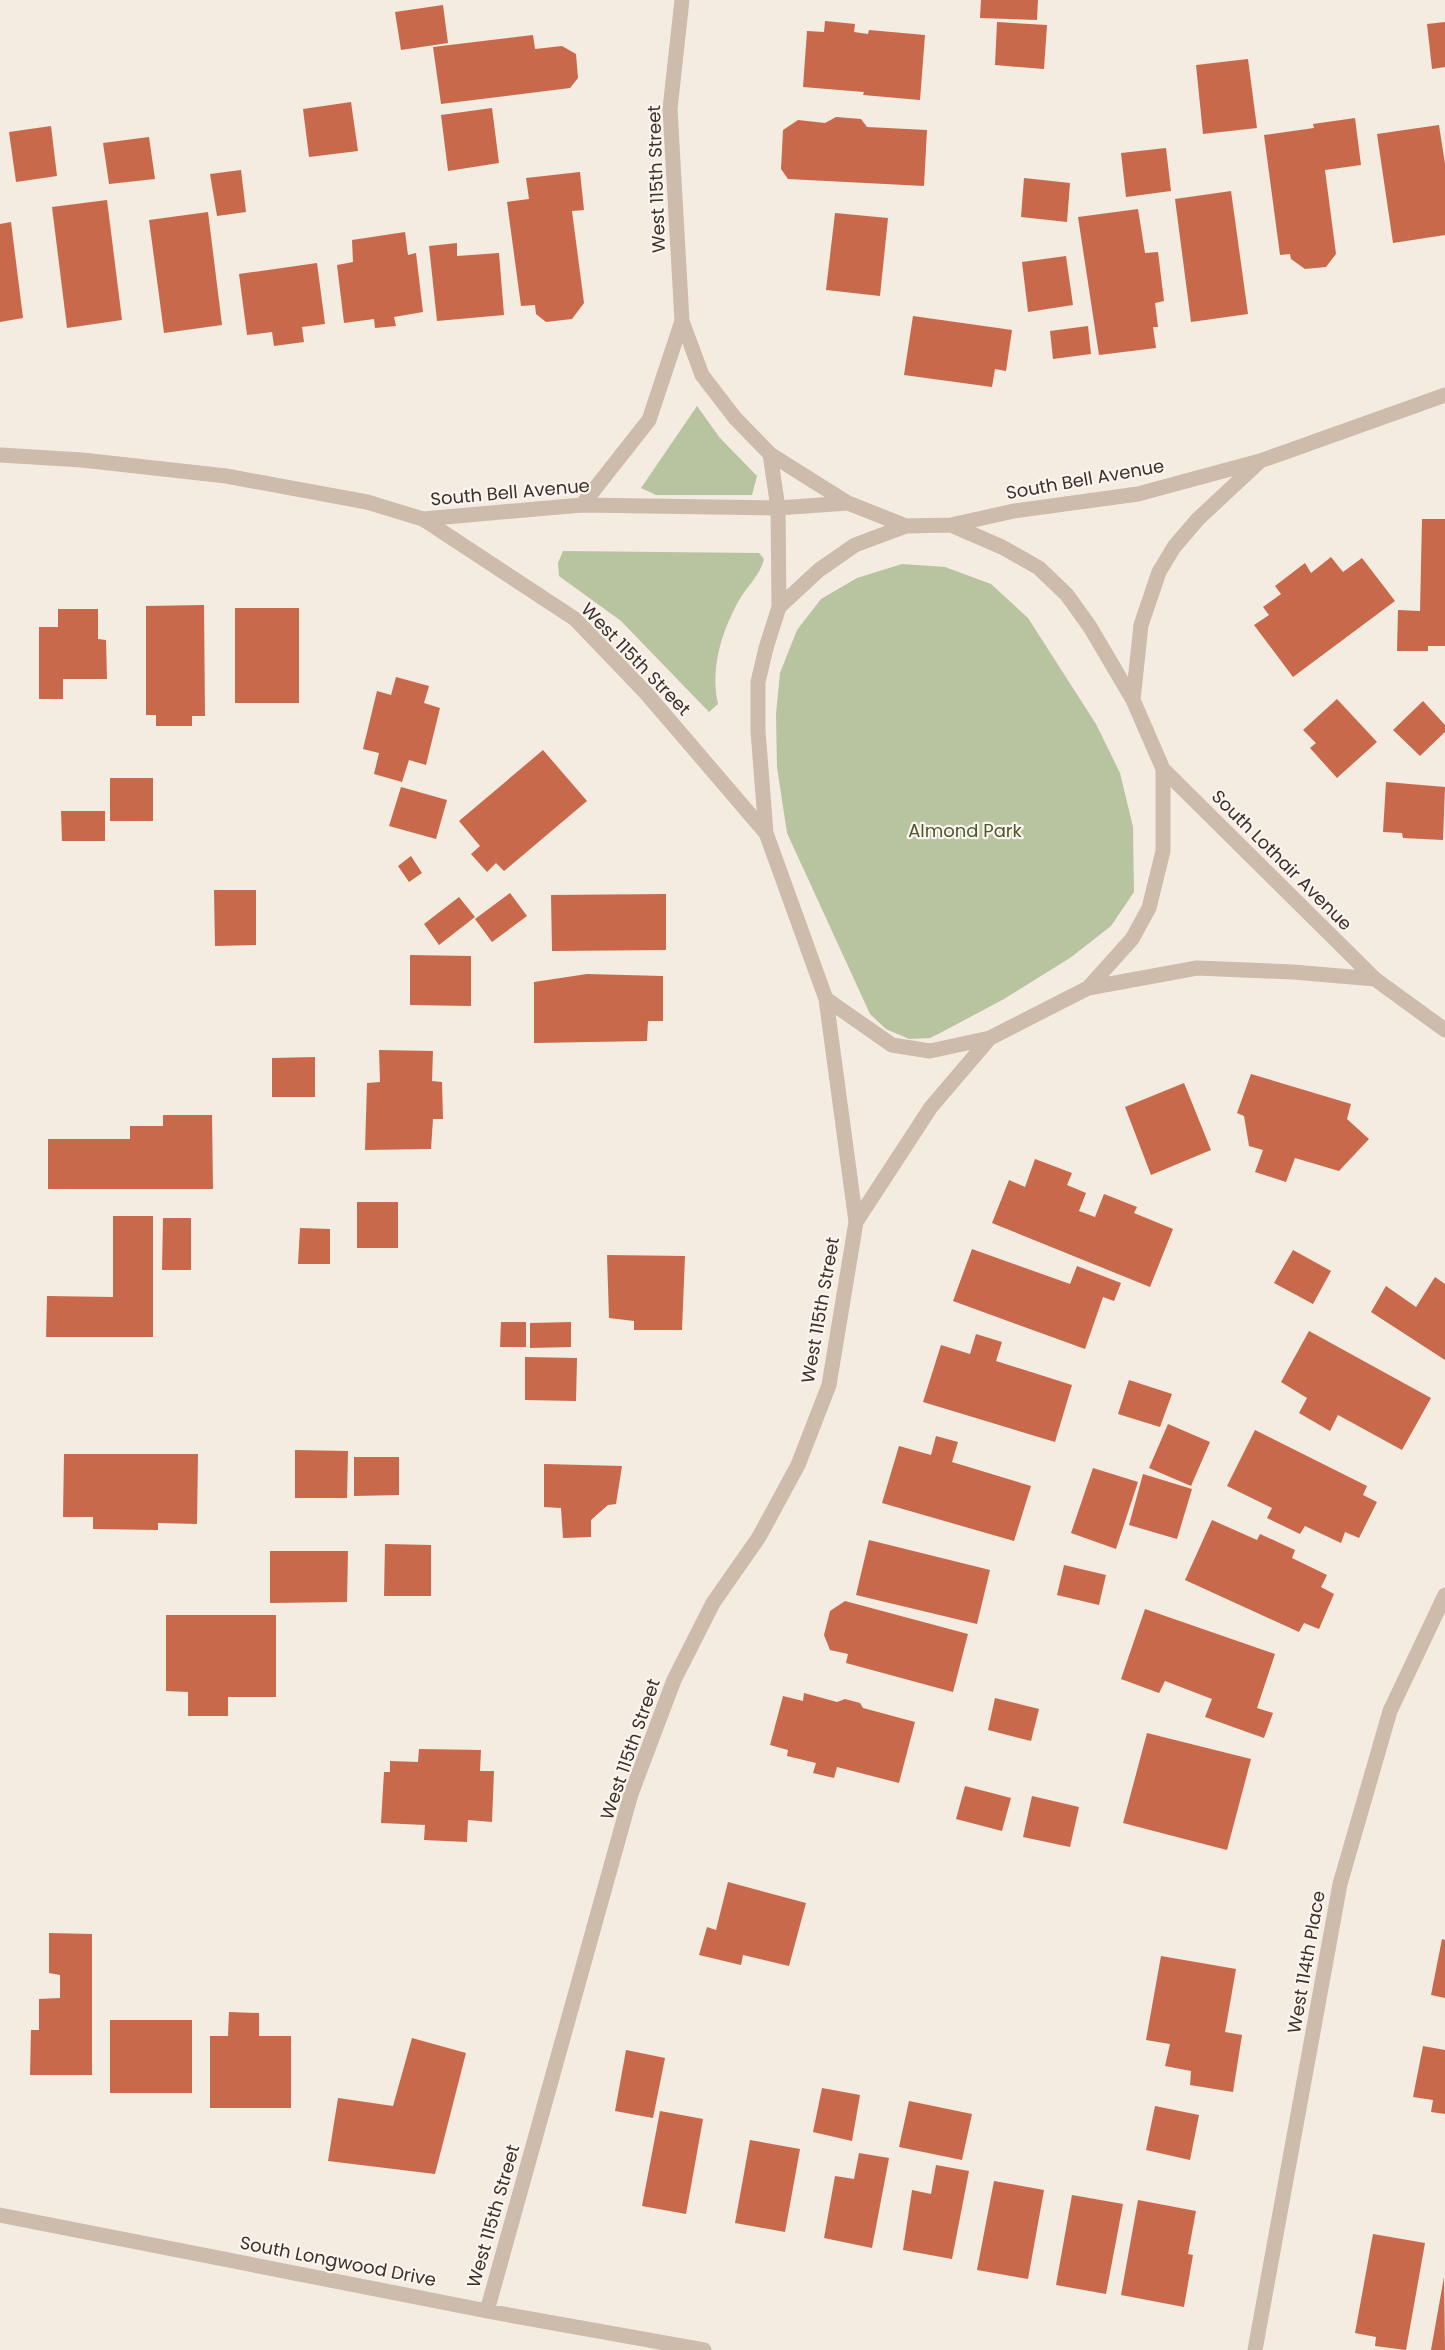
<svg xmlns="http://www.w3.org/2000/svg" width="1445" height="2350" font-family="Poppins,sans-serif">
<rect width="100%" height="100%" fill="#f4ebe1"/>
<path fill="#b8c4a0" d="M697 406 720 438 757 476 752 495H656L641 488Z
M563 551 759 553 764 559C760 576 746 587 738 602 721 633 710 670 718 704L709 712 621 621 559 576 558 563Z
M902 564 945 567 991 584 1028 618 1096 724 1120 773 1133 827 1134 892 1111 926 1070 958 1004 999 942 1032 930 1038 909 1039 886 1029 870 1014 787 833 777 767 776 714 780 673 797 630 821 599 857 578Z"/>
<path fill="#c8694b" d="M981 0H1038L1037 20 980 18Z
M443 5 448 43 401 50 395 12Z
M825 21 855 24 854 32 868 34 869 30 925 35 920 100 863 95 864 92 803 87 807 31 824 32Z
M997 22 1047 25 1044 69 995 65Z
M1445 22V67L1432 69 1427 24Z
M533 35 535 49 562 46 576 54 578 78 570 88 441 104 433 47Z
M1248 59 1257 128 1203 134 1196 65Z
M351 102 358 151 309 157 303 109Z
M492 108 499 163 448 171 441 115Z
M836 117 861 119 867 127 927 130 924 186 788 179 781 169 783 130 798 120 825 123Z
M1355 118 1361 165 1325 170 1336 254 1326 267 1305 269 1291 259 1290 254 1280 255 1264 135 1314 128 1313 124Z
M1439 125 1445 164V235L1393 243 1377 134Z
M51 126 57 176 16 182 9 132Z
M149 137 155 179 109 184 103 143Z
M1166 148 1171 191 1126 197 1121 153Z
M241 170 246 212 217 216 210 174Z
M580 172 584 210 572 211 584 303 572 319 546 322 536 314 535 305 521 306 507 202 529 199 526 178Z
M1024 178 1070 183 1067 222 1021 217Z
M1231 191 1248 314 1191 322 1175 199Z
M107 200 122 320 67 328 52 207Z
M1138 209 1145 253 1158 252 1164 301 1155 303 1158 327H1153L1156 348 1099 355 1078 217Z
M208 212 222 325 164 333 149 220Z
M835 213 888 218 880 296 826 290Z
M11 222 23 318 0 322V224Z
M405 232 408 255 416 253 423 312 394 317 396 326 375 328 374 319 344 323 337 265 353 262 352 240Z
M457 243V256L499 253 504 315 437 321 429 246Z
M1066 256 1073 305 1028 312 1022 262Z
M317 263 325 324 302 327 304 342 274 346 272 332 247 335 239 274Z
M913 316 1012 330 1006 371 995 369 992 387 904 375Z
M1088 326 1091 354 1053 359 1050 331Z
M1422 519H1445V646H1428V651H1397L1398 610 1420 611Z
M1331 557 1343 572 1362 558 1395 601 1293 677 1254 625 1269 615 1263 607 1281 594 1275 586 1305 563 1311 573Z
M204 605 205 716H192V726H156V715H146V606Z
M235 608H299V703H235Z
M58 609H98V639L106 640 107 679H63V699H39V627H58Z
M396 677 429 686 424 703 440 708 426 765 409 760 402 782 374 774 379 753 363 749 377 691 391 695Z
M1337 699 1377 742 1337 778 1310 748 1316 743 1303 730Z
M1423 701 1445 725V732L1420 756 1393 730Z
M543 750 587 801 504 871 496 863 487 872 471 854 480 846 459 821Z
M110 778H153V821H110Z
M1386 782 1445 787 1443 840 1403 838 1402 833 1383 832Z
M401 787 447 800 436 839 389 826Z
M61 811H105V841H62Z
M411 856 422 873 409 882 398 866Z
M214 890H256V945L215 946Z
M510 893 527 916 492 942 475 919Z
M666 894V950L552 951 551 895Z
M459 897 475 917 439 945 424 924Z
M410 955 471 956V1006L410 1005Z
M587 974 663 976V1021H648L647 1041 534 1043V982Z
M379 1050 433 1051 432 1081 442 1082 443 1119H433L431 1149 365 1150 367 1083 380 1082Z
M315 1057V1097H272V1058Z
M1251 1074 1351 1104 1347 1119 1369 1139 1339 1171 1295 1158 1286 1182 1255 1172 1263 1150 1249 1146 1244 1116 1237 1113Z
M1184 1083 1211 1150 1151 1175 1125 1107Z
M163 1115H212L213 1189H48V1139H130V1126H163Z
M1035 1159 1072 1173 1067 1185 1086 1193 1079 1211 1095 1217 1104 1194 1137 1207 1134 1213 1173 1229 1150 1287 992 1223 1009 1180 1025 1187Z
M357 1202H398V1248H357Z
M113 1216H153V1337H46L47 1296 113 1297Z
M163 1218H191V1270H162Z
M300 1228 330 1229V1264H298Z
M972 1249 1070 1284 1077 1266 1121 1283 1114 1301 1103 1297 1085 1349 953 1301Z
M1293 1250 1331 1271 1313 1304 1274 1283Z
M607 1255 685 1256 682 1330H634V1321L609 1318Z
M1435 1277 1445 1284V1360L1371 1312 1386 1286 1416 1307Z
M501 1322H526V1347H500Z
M571 1322V1347L530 1348V1323Z
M1309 1331 1431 1398 1402 1450 1338 1415 1330 1431 1299 1413 1307 1398 1281 1382Z
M976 1334 1002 1342 996 1361 1072 1385 1055 1442 923 1402 941 1345 970 1354Z
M525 1357 577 1358 576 1401 525 1400Z
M1129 1380 1172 1394 1160 1427 1118 1414Z
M1168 1424 1210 1442 1191 1486 1149 1468Z
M1255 1430 1367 1486 1363 1495 1377 1502 1359 1538 1345 1532 1341 1543 1305 1526 1300 1534 1267 1518 1272 1508 1227 1486Z
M936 1436 958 1442 952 1462 1031 1486 1014 1541 882 1503 899 1446 931 1455Z
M295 1450 348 1451 347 1498H295Z
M64 1454H198L197 1524 158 1523V1530L93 1529V1517H63Z
M354 1457H399V1495L354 1496Z
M544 1464 622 1466 616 1504 608 1505 591 1520V1537L563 1538 561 1508 544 1507Z
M1093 1468 1138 1482 1116 1549 1071 1533Z
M1143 1474 1192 1489 1177 1539 1129 1525Z
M1212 1520 1257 1540 1260 1534 1295 1550 1292 1558 1327 1575 1321 1587 1334 1594 1319 1629 1304 1623 1299 1632 1185 1580Z
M869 1540 990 1570 977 1624 856 1595Z
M385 1544 431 1545V1596H384Z
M270 1551H348L347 1602 270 1603Z
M1064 1565 1106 1575 1099 1605 1057 1595Z
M845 1601 968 1634 953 1692 846 1663 848 1654 830 1650 824 1635 830 1611Z
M1145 1609 1275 1654 1257 1708 1273 1713 1264 1738 1205 1717 1212 1699 1165 1681 1159 1693 1121 1679Z
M166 1615H276V1697H228V1716H188V1692L166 1691Z
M804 1693 837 1702 845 1699 860 1703 863 1708 915 1722 899 1783 837 1767 834 1778 813 1773 816 1763 787 1756 788 1750 770 1745 783 1696 803 1701Z
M995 1698 1039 1709 1031 1741 988 1730Z
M1147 1733 1251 1759 1227 1850 1123 1823Z
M419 1749 481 1750 480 1771H494L492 1822 468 1820 467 1842 424 1840 425 1825 381 1823 384 1772H390V1761L418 1762Z
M965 1786 1011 1798 1002 1831 956 1819Z
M1032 1796 1079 1807 1070 1847 1023 1837Z
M728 1882 806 1903 789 1966 743 1955 741 1965 699 1955 707 1927 716 1930Z
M49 1933 92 1934V2075H30L31 2030H39V1999L60 1998V1975L49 1973Z
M1442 1939 1445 1940V1998L1431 1995Z
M1161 1956 1236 1969 1225 2032 1242 2035 1233 2092 1190 2085 1191 2071 1165 2066 1170 2044 1146 2040Z
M229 2012 259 2013V2036H291V2108H210V2036H228Z
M110 2020H192V2093H110Z
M412 2038 466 2053 435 2174 328 2161 338 2098 393 2106Z
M1423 2046 1445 2050V2114L1431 2112 1433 2100 1413 2097Z
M626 2050 665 2058 653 2118 615 2111Z
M822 2088 860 2095 852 2141 813 2132Z
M909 2101 972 2114 962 2160 899 2147Z
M1155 2106 1199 2115 1190 2160 1146 2150Z
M660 2111 703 2119 686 2214 642 2206Z
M750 2140 800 2149 785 2232 735 2223Z
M859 2153 889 2158 872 2248 824 2238 835 2176 854 2179Z
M936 2165 969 2171 952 2259 903 2250 912 2190 931 2194Z
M994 2181 1044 2190 1028 2279 977 2270Z
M1072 2195 1123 2204 1106 2294 1056 2285Z
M1138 2200 1196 2211 1188 2254 1193 2255 1184 2307 1121 2295Z
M1373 2234 1425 2243 1406 2350 1375 2346 1376 2337 1355 2333Z
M1444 2277 1445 2350H1431Z"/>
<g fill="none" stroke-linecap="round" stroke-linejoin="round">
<path stroke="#cdbbac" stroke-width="15" d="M682 0 670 109 682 321 702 375 735 418 770 454 848 503 906 526
M770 454 778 508 779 607
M0 455 82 460 226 476 367 502 423 519 582 505 778 508 848 503
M582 505 649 420 682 321
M423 519 575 619 646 693 766 833
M951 525 1002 547 1039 568 1067 595 1090 627 1133 700 1163 769V851L1149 908 1132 939 1088 988 990 1038 930 1051 892 1045 826 999 766 833 758 731V682L766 648 779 607 819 570 855 545 906 526Z
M951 525 1014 511 1138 494 1260 461 1445 395
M1133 700 1141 625 1159 572 1174 547 1198 519 1258 463
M1163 769 1375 979 1445 1030
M1088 988 1197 968 1293 972 1375 979
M856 1222 931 1107 990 1038
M0 2215 487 2311 704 2350
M487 2311 631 1794 674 1680 713 1603 759 1537 798 1465 829 1385 856 1222 826 999
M1255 2350 1340 1884 1390 1711 1445 1595"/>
</g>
<g text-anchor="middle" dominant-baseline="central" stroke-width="4.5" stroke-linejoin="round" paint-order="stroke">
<g font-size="18" fill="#3b302b" stroke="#fbf5ee">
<text transform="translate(656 179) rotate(-92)">West 115th Street</text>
<text transform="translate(1085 479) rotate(-10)">South Bell Avenue</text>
<text transform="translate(510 492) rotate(-5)">South Bell Avenue</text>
<text transform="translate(636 659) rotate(46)">West 115th Street</text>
<text transform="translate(1282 860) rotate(45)">South Lothair Avenue</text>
<text transform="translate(820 1310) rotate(-80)">West 115th Street</text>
<text transform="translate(630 1749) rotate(-71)">West 115th Street</text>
<text transform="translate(1306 1962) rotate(-80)">West 114th Place</text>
<text transform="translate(493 2216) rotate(-74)">West 115th Street</text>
<text transform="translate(338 2261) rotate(11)">South Longwood Drive</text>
</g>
<g font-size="18" fill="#4a5a2e" stroke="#fbf5ee">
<text x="965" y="830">Almond Park</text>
</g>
</g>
</svg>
